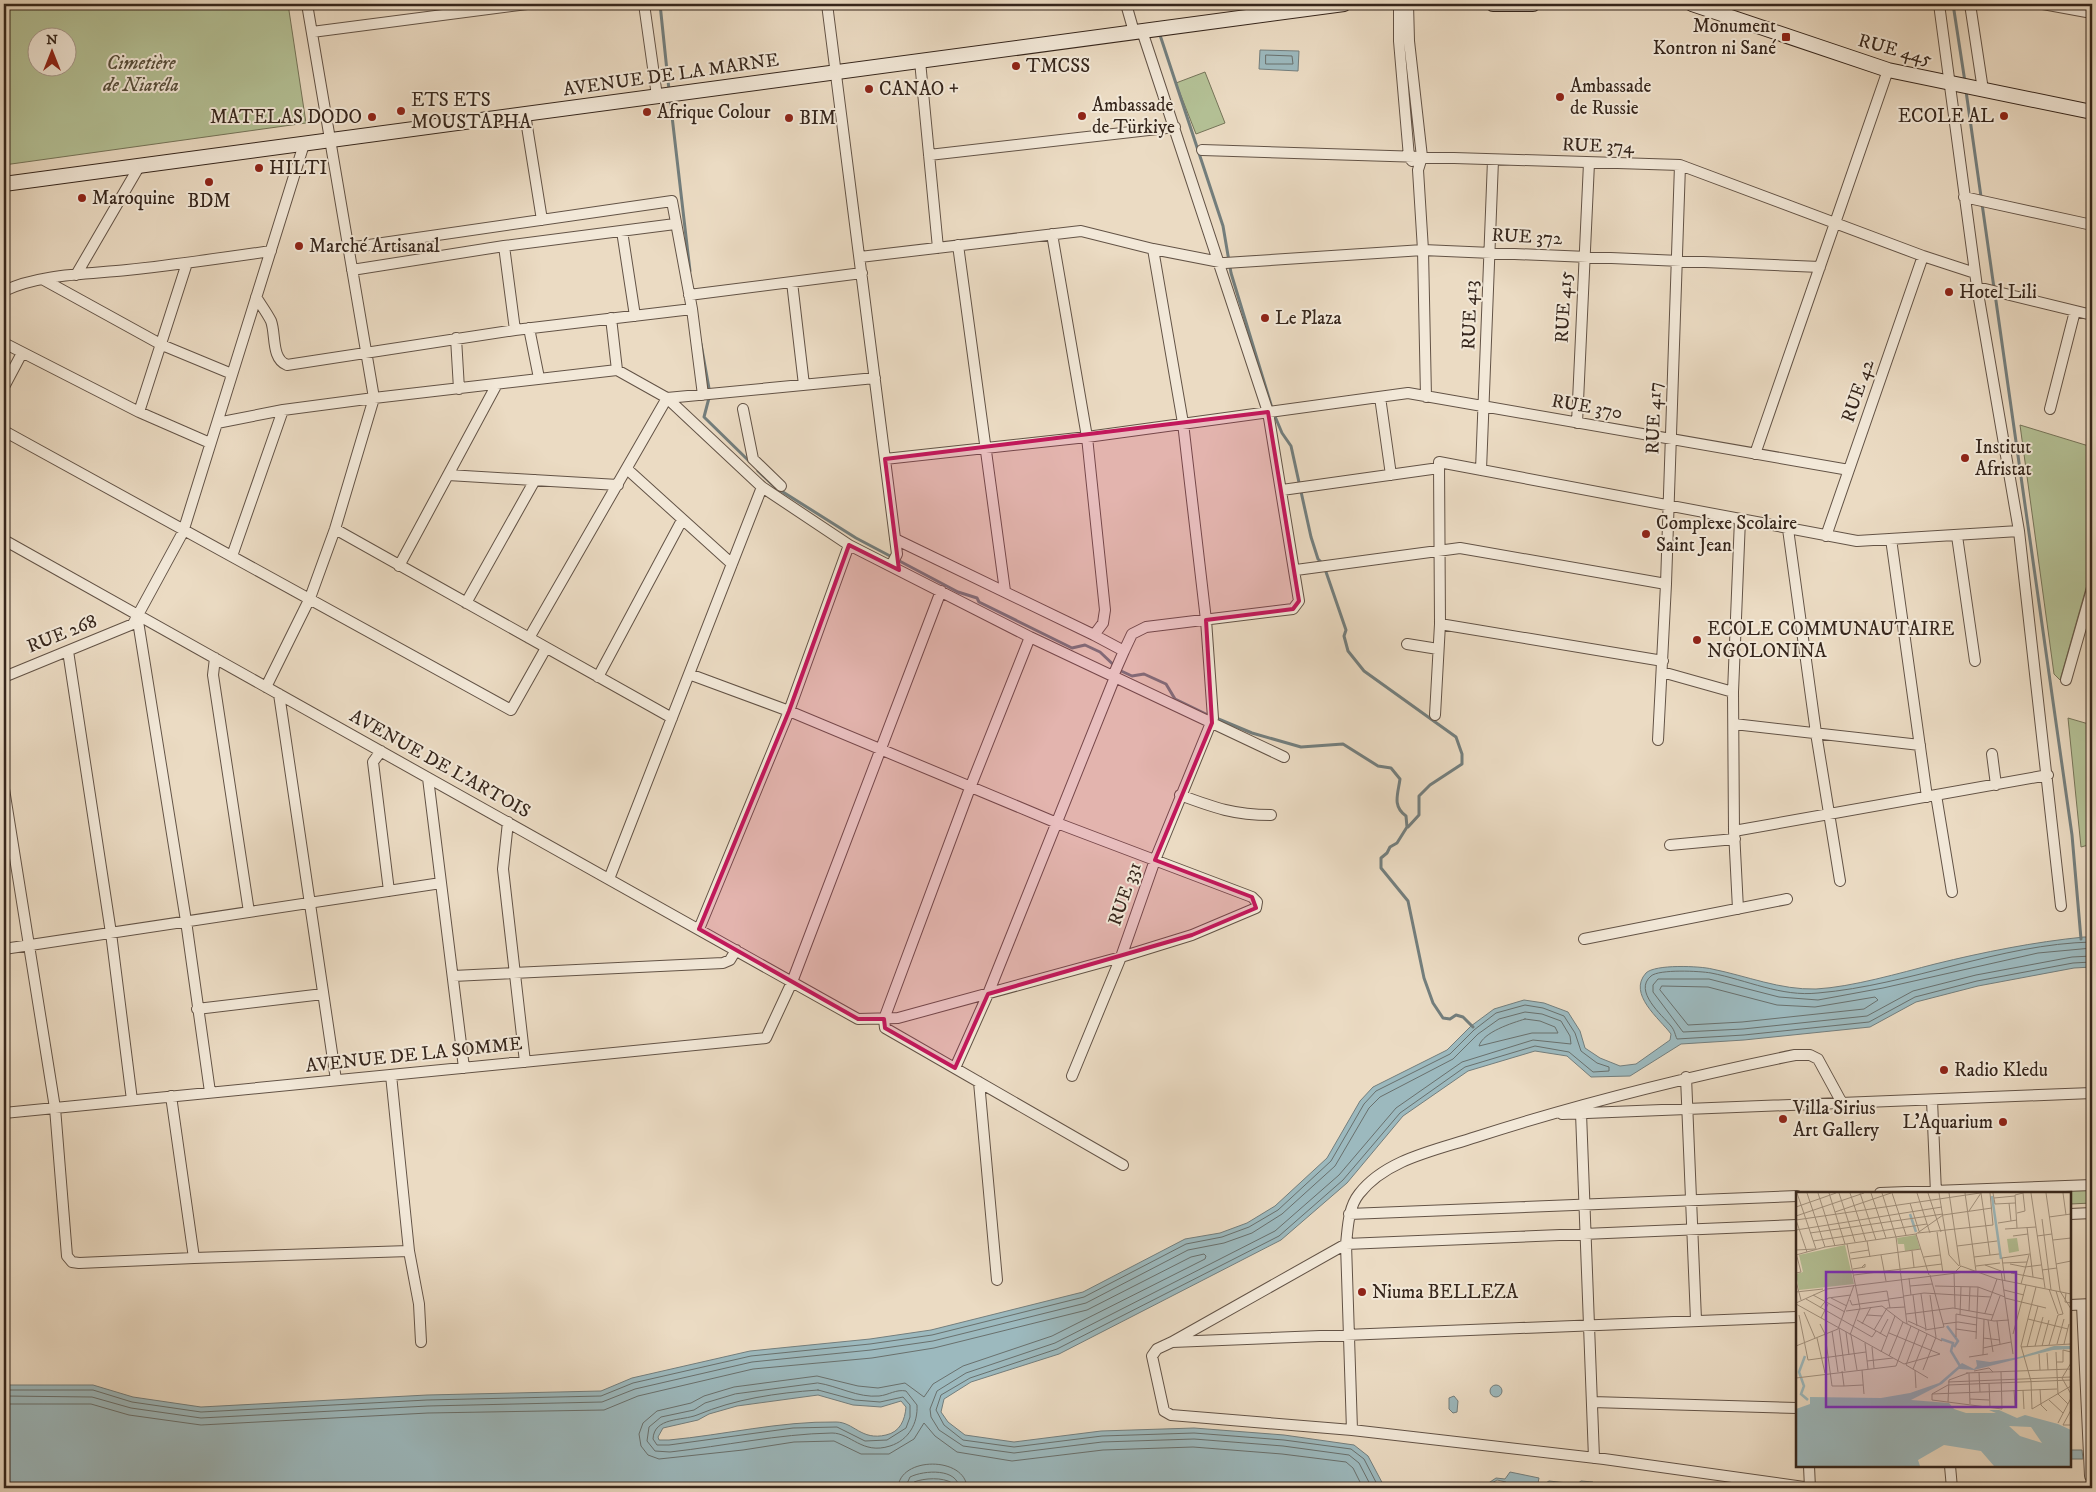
<svg xmlns="http://www.w3.org/2000/svg" width="2096" height="1492" font-family="'IM FELL DW Pica',serif">
<rect width="100%" height="100%" fill="#ebdbc3"/>
<filter id="stains"><feTurbulence type="fractalNoise" baseFrequency=".004" numOctaves="4"/><feColorMatrix values="0 0 0 0 .2 0 0 0 0 .09 0 0 0 0 .02 0 0 0 .5 -.17"/></filter>
<radialGradient id="worn" r=".72"><stop offset=".6" stop-color="#630" stop-opacity="0"/><stop offset="1" stop-color="#630" stop-opacity=".3"/></radialGradient>
<path fill="#b4c196" stroke="#757459" fill-rule="evenodd" d="M4 4H288L306 123 4 165ZM38 38H68V68H38Z
M1205 72 1225 123 1196 134 1176 83Z
M2020 425 2092 447V567L2060 680 2054 674Z
M2068 718 2092 725V844L2081 847Z
M2092 1190V1203L2070 1204V1193H1997Z"/>
<path fill="#9cb9be" stroke="#737e7d" fill-rule="evenodd" d="M1260 50 1299 51 1298 71 1259 69Z
M2084 937H2092V967L2074 968 1978 986 1916 1002 1870 1027 1744 1040 1681 1044 1630 1076 1591 1077 1567 1056 1535 1051 1468 1071 1403 1116 1347 1183 1281 1240 1059 1354 971 1382 944 1399 941 1412 948 1422 965 1435 1014 1442 1101 1431 1194 1428 1284 1435 1354 1445 1368 1456 1385 1488H953C938 1482 921 1485 905 1488H4V1385H93L133 1397 201 1407 427 1395 601 1391 632 1378 750 1351 870 1339 931 1330 1083 1292 1185 1239 1220 1233 1247 1223 1275 1206 1327 1158 1360 1101 1373 1087 1447 1050 1471 1026 1494 1009 1524 1000 1544 1003 1568 1012 1580 1031 1585 1048 1600 1058 1620 1066 1636 1064 1670 1040 1671 1034C1660 1019 1627 994 1646 973 1655 964 1700 966 1712 969 1747 976 1780 990 1816 989 1852 987 1900 973 1935 964 1984 952 2034 942 2084 937ZM818 1395 853 1405 881 1407 901 1401 906 1407C905 1420 900 1432 886 1435 861 1441 854 1422 836 1422 780 1421 724 1435 669 1440H659L658 1437 663 1428 698 1420 709 1414 737 1406Z
M1490 1391a6 6 0 1 1 12 0a6 6 0 1 1-12 0Z
M1454 1396 1458 1401 1457 1412 1453 1413 1449 1409V1398Z
M2070 1450H2082L2083 1459H2070Z
M1510 1472 1539 1478 1538 1483 1541 1486 1549 1481 1577 1484 1581 1481 1593 1482 1591 1486 1594 1488H1518L1517 1486 1509 1487 1506 1482 1497 1480 1489 1485 1493 1488H1487V1484L1496 1478 1505 1479Z"/>
<g fill="none" stroke-linecap="round" stroke-linejoin="round">
<path stroke="#69706d" stroke-width="1" d="M1266 55 1292 56 1293 64H1266Z
M2092 942C1999 944 1911 985 1818 993 1781 997 1747 980 1711 973 1700 971 1659 969 1651 976 1633 991 1662 1015 1671 1026 1675 1031 1675 1035 1677 1039L1744 1035 1869 1022 1915 997 1977 981 2073 963 2092 962
M2092 948 2038 953 1883 988 1818 1000 1779 997 1709 979H1658L1653 985V992L1683 1032 1743 1029 1867 1016 1913 991 1976 975 2072 957 2092 956
M1662 986 1708 987 1777 1005 1815 1007 1875 997 1878 1000 1864 1009 1742 1022 1688 1025 1660 990Z
M1525 1019 1540 1021 1555 1027 1558 1033H1532L1479 1046C1483 1032 1512 1023 1525 1019Z
M818 1383C838 1386 858 1398 879 1396 889 1395 896 1389 906 1391L917 1405C918 1423 909 1440 890 1446 862 1455 851 1433 832 1433 778 1434 724 1446 670 1452L655 1451 647 1441 649 1427 661 1417 694 1410 705 1403 735 1394Z
M4 1390H93L132 1402 201 1412 427 1400 601 1396 633 1383 751 1356 870 1344 932 1335 1084 1297 1186 1244 1222 1237 1249 1227 1278 1210 1331 1161 1364 1104 1376 1091 1450 1054 1474 1030 1496 1013 1525 1005 1543 1008 1564 1016 1575 1033 1581 1051 1597 1063 1609 1067V1071L1593 1072 1569 1052 1535 1046 1465 1067 1400 1113 1343 1180 1279 1236 1057 1349 970 1378 941 1395 936 1410 944 1425 963 1440 1014 1447 1102 1436 1194 1433 1284 1440 1351 1449 1364 1459 1379 1488
M818 1390 855 1400 880 1402 903 1397 910 1405V1417L906 1428 887 1440 865 1441 837 1427 793 1428 669 1445H657L653 1439C654 1417 682 1421 697 1415 735 1399 776 1393 818 1390Z
M4 1396 92 1397 131 1408 201 1418 428 1406 602 1402 635 1389 752 1362 871 1350 933 1341 1086 1303 1188 1250 1224 1243 1252 1233 1282 1214 1335 1166 1369 1108 1380 1097 1453 1059 1478 1034 1499 1019 1525 1012 1542 1014 1561 1021 1570 1036 1571 1044 1533 1040 1462 1062 1396 1108 1339 1175 1275 1231 1055 1343 966 1373 937 1391 930 1409 931 1417 939 1430 963 1446 1014 1453 1102 1442 1194 1439 1283 1446 1349 1455 1359 1463 1372 1488
M4 1404H91L129 1415 201 1425 428 1413 604 1410 638 1396 753 1369 872 1358 934 1348 1087 1310 1191 1257 1204 1254 1206 1256 1205 1259 1052 1336 963 1366 933 1384 924 1397 905 1383 878 1388 858 1386 817 1376 734 1387 704 1396 691 1403 657 1411 643 1423 639 1434 641 1446 648 1455 659 1459 743 1450 794 1442 834 1441 861 1454H889L914 1439 924 1423 935 1436 957 1452 1012 1461 1103 1450 1193 1447 1282 1454 1346 1462 1353 1468 1363 1488
M898 1488C899 1456 966 1456 967 1488
M905 1488 910 1477C924 1470 958 1468 959 1488
M912 1488 914 1482C924 1478 943 1477 952 1483L953 1488"/>
<path stroke="#737e7d" stroke-width="3" d="M660 4 669 90
M1953 4 1965 82
M1159 32 1223 226 1231 273 1272 408
M1966 91 1994 288
M670 99 690 271
M1995 294 2072 835 2081 939
M701 344 710 394 704 417 750 462
M1274 414 1282 433 1291 446 1311 537 1318 559 1322 563
M758 471 775 487 856 538 958 592 977 598 979 602 1072 648 1085 645 1100 652 1119 670 1132 676 1144 674 1166 684 1175 699 1210 716
M1325 569 1346 630 1344 636 1348 651 1364 671 1456 737 1462 754V764L1430 785 1419 796V815L1408 827
M1216 718 1252 733 1301 747 1343 744 1378 766 1391 768 1400 779C1398 794 1392 806 1406 816L1407 827 1397 843 1390 847 1387 853 1381 858V868L1408 901 1424 978 1433 1003 1443 1018 1450 1019 1456 1015 1463 1017 1473 1027"/>
<defs>
<path id="street" d="M644 4 657 96
M827 4 897 554 891 566
M1126 4 1134 32
M1399 4V41L1409 157 1412 161
M1408 4 1409 41 1422 157 1418 170 1423 250 1426 397
M1939 4 1977 287 2019 531 2061 906
M1970 4 1983 90
M2043 4 2092 13
M312 32 527 4
M920 61 938 248
M525 114 542 220
M1202 150 1680 165 1923 256 1975 273
M929 155 1175 127
M1964 197 2092 225
M622 231 635 316
M958 245 1005 591
M504 246 515 330
M348 248 672 201 692 309 703 395
M860 257 1081 231 1153 249 1225 263 1423 250 1820 267
M352 270 504 246 675 224
M76 275 140 165
M44 280 162 345 232 374
M792 282 804 385
M1977 287 2092 315
M4 291C38 274 89 274 127 270 175 265 223 258 271 251
M689 295 862 273
M256 297C261 305 267 313 271 321 276 334 271 359 287 365L515 330 692 309
M611 318 617 370
M529 328 539 378
M456 338 459 389
M4 343 139 412 210 443
M4 387 22 353
M1380 397 1391 475
M743 409 753 459 781 486
M2050 409 2075 311
M139 412 187 263
M217 423 283 410 374 398 617 370 667 398 762 487 849 545
M1577 423 1589 163
M4 431C172 525 342 616 511 710L546 648
M1755 454 1888 70
M885 459 1087 437 1408 393 1849 470
M627 469 732 564
M1481 470 1493 160
M448 475 618 485
M1282 490 1439 468
M335 529 672 718
M1788 529 1816 733 1840 881
M1826 536 1923 256
M1957 536 1975 661
M895 539 1094 635 1103 623 1105 610 1087 437 1052 234
M1891 539 1927 797
M4 540 858 1019 898 1018 1121 957 1192 935 1256 908 1257 902 1252 897 1057 823 789 711 689 674
M232 556 283 410
M399 566 497 384
M1296 570 1460 548 1666 584
M466 603 535 480
M137 615 186 921 210 1092
M1440 624 1663 661
M1094 635 1124 651 1132 634 1146 627 1293 609 1299 601 1268 412 1142 31
M1030 637 970 788 884 1019 885 1028 1123 1165
M529 638 667 398 875 378
M1407 644 1438 649
M68 651 111 933 132 1100
M215 658 213 675 249 912
M1662 672 1733 692
M1113 676 1124 651
M4 677 133 624 183 532 304 144
M598 677 682 520
M2066 680 2092 589
M266 687 310 598 335 529 374 398 307 4
M279 694 336 1080
M1435 715 1440 624 1439 462 1857 541 2019 531
M1734 724 1920 745
M1658 740 1666 584 1680 165
M381 751 373 762 389 891
M1992 754 1996 785
M428 778 464 1068
M4 789 55 1108 67 1256 72 1262 79 1263 194 1258
M1180 795C1215 808 1234 815 1271 815
M1936 795 1952 892
M508 822 503 869 525 1062
M1734 831 2048 775
M1670 845 1735 839
M609 879 762 487
M1738 909 1734 831 1733 692 1740 519
M699 929 789 711 849 545 1030 637 1284 757
M1584 939 1787 899
M4 949 441 883
M453 976 723 963 730 960 736 950
M197 1009 323 994
M955 1068 988 994 1115 677
M391 1075 409 1251 419 1304 421 1342
M1072 1076 1121 957 1155 860 1213 718 1206 620 1183 423 1153 249
M1686 1077 1696 1320
M979 1082 997 1280
M171 1096 194 1258 409 1251
M1932 1100 1936 1193
M4 1113 766 1038 792 982 941 591
M1581 1113 1594 1458
M1562 1114 2092 1093
M1880 1193 2092 1185
M1349 1214 1797 1196
M2070 1214 2092 1213
M1797 1225 1346 1244 1172 1342 1797 1317
M2070 1305 2092 1304
M2082 1305 2090 1476
M1172 1342 1157 1349 1152 1356 1164 1411 1171 1415 1352 1430 1604 1459 1811 1488
M1592 1402 1797 1408
M1352 1430 1346 1244C1348 1227 1348 1208 1359 1194 1386 1159 1437 1150 1476 1137 1581 1103 1687 1077 1795 1055H1810L1818 1059 1842 1103
M1809 1466 1810 1488
M1950 1466 1952 1488"/>
<path id="secondary" d="M1493 4H1533
M1692 4 1888 70 2092 112
M4 184 1344 4"/>
</defs>
<use href="#street" stroke="#635346" stroke-width="12"/>
<use href="#secondary" stroke="#36261c" stroke-width="16"/>
<use href="#street" stroke="#f2e8d8" stroke-width="10"/>
<use href="#secondary" stroke="#f2e8d8" stroke-width="14"/>
</g>
<path fill="#c2185b" fill-opacity="0.2" stroke="#c2185b" stroke-width="4" stroke-linejoin="round" d="M1268 412 1299 601 1293 609 1206 620 1212 723 1155 860 1252 897 1256 908 1192 935 988 994 955 1068 885 1028 884 1019H858L699 929 789 711 849 545 899 570 885 459Z"/>
<g fill="#8f2418" stroke="#f2e8d8" stroke-width="2">
<rect x="1781" y="32" width="10" height="10" rx="2.5"/>
<circle cx="1016" cy="66" r="5"/>
<circle cx="869" cy="89" r="5"/>
<circle cx="1560" cy="97" r="5"/>
<circle cx="401" cy="111" r="5"/>
<circle cx="647" cy="112" r="5"/>
<circle cx="1082" cy="116" r="5"/>
<circle cx="2004" cy="116" r="5"/>
<circle cx="372" cy="117" r="5"/>
<circle cx="789" cy="118" r="5"/>
<circle cx="259" cy="168" r="5"/>
<circle cx="209" cy="182" r="5"/>
<circle cx="82" cy="198" r="5"/>
<circle cx="299" cy="246" r="5"/>
<circle cx="1949" cy="292" r="5"/>
<circle cx="1265" cy="318" r="5"/>
<circle cx="1965" cy="458" r="5"/>
<circle cx="1646" cy="534" r="5"/>
<circle cx="1697" cy="640" r="5"/>
<circle cx="1944" cy="1070" r="5"/>
<circle cx="1783" cy="1119" r="5"/>
<circle cx="2003" cy="1122" r="5"/>
<circle cx="1362" cy="1292" r="5"/>
</g>
<g text-anchor="middle" dominant-baseline="central" stroke-width="4" stroke-linejoin="round" paint-order="stroke">
<g font-size="19" fill="#36261c" stroke="#f2e8d8" text-anchor="start">
<text x="1776" y="26" text-anchor="end">Monument<tspan x="1776" dy="22">Kontron ni Sané</tspan></text>
<text x="1026" y="66">TMCSS</text>
<text x="1570" y="86">Ambassade<tspan x="1570" dy="22">de Russie</tspan></text>
<text x="879" y="89">CANAO +</text>
<text x="411" y="100">ETS ETS<tspan x="411" dy="22">MOUSTAPHA</tspan></text>
<text x="1092" y="105">Ambassade<tspan x="1092" dy="22">de Türkiye</tspan></text>
<text x="657" y="112">Afrique Colour</text>
<text x="1994" y="116" text-anchor="end">ECOLE AL</text>
<text x="362" y="117" text-anchor="end">MATELAS DODO</text>
<text x="799" y="118">BIM</text>
<text x="269" y="168">HILTI</text>
<text x="92" y="198">Maroquine</text>
<text x="209" y="201" text-anchor="middle">BDM</text>
<text x="309" y="246">Marché Artisanal</text>
<text x="1959" y="292">Hotel Lili</text>
<text x="1275" y="318">Le Plaza</text>
<text x="1975" y="447">Institut<tspan x="1975" dy="22">Afristat</tspan></text>
<text x="1656" y="523">Complexe Scolaire<tspan x="1656" dy="22">Saint Jean</tspan></text>
<text x="1707" y="629">ECOLE COMMUNAUTAIRE<tspan x="1707" dy="22">NGOLONINA</tspan></text>
<text x="1954" y="1070">Radio Kledu</text>
<text x="1793" y="1108">Villa Sirius<tspan x="1793" dy="22">Art Gallery</tspan></text>
<text x="1993" y="1122" text-anchor="end">L'Aquarium</text>
<text x="1372" y="1292">Niuma BELLEZA</text>
</g>
<g font-size="19" fill="#36261c" stroke="#f2e8d8">
<text transform="translate(1895 50) rotate(15)">RUE 445</text>
<text transform="translate(671 75) rotate(-8)">AVENUE DE LA MARNE</text>
<text transform="translate(1598 146) rotate(2)">RUE 374</text>
<text transform="translate(1527 237) rotate(3)">RUE 372</text>
<text transform="translate(1564 307) rotate(-87)">RUE 415</text>
<text transform="translate(1470 315) rotate(-88)">RUE 413</text>
<text transform="translate(1858 391) rotate(-71)">RUE 42</text>
<text transform="translate(1587 407) rotate(10)">RUE 370</text>
<text transform="translate(1654 418) rotate(-88)">RUE 417</text>
<text transform="translate(62 634) rotate(-22)">RUE 268</text>
<text transform="translate(440 764) rotate(29)">AVENUE DE L'ARTOIS</text>
<text transform="translate(1125 894) rotate(-71)">RUE 331</text>
<text transform="translate(414 1055) rotate(-6)">AVENUE DE LA SOMME</text>
</g>
<g font-size="19" font-style="italic" fill="#564d3a" stroke="#f2e8d8">
<text x="141" y="63">Cimetière<tspan x="141" dy="22">de Niaréla</tspan></text>
</g>
</g>
<g transform="translate(1796 1192)">
<rect width="275" height="275" fill="#ebdbc3"/>
<path d="M120 43 124 57 109 59 108 52H102L101 46ZM221 46 223 59 213 61 211 47ZM49 53 58 92 3 98 0 82 7 80 3 63Z" fill="#b4c196"/>
<path d="M258 154H275V157L257 158 178 178 163 177 146 192 115 208 153 211 158 217 170 221H200L193 218H203L221 226 229 223 262 232 275 238V274H198L185 259 148 253 122 268 124 274H0V217L14 212V205L85 206 114 201 143 191 166 171 178 177 181 174 180 168 194 170 223 165ZM213 234 235 235 246 251 224 244Z" fill="#9cb9be" fill-rule="evenodd"/>
<path fill="none" stroke="#9cb9be" stroke-width="2.5" d="M196 4 205 67M114 22 120 40M151 134 162 149 158 155M145 147 157 151 155 159 164 174M9 164 3 180 8 194 5 202 12 208"/>
<path fill="none" stroke="#a39380" stroke-width="1" d="M1 1 20 57M11 1 29 55M22 1 39 54M33 1 49 52M43 1 59 50M54 1 70 49M64 1 80 48M75 1 90 46M86 1 100 45 111 132M96 1 110 43M121 1 134 41M132 1 145 40M143 1 153 63 163 74M153 1 164 74M169 1 180 79M185 1 194 63M197 1 199 12 219 11M235 1 249 96M250 1 264 99 275 117M267 1 270 23M198 6 219 4M114 11 123 39M213 11 215 29M0 15 40 1M173 19 185 1M39 20 95 1M221 21 229 19 227 1 219 3 221 36M0 24 68 1M253 25 275 22M246 27 255 98M0 28 11 60M0 28 184 1M202 31 221 28M231 35 237 85M209 37 240 35M0 38 146 15M141 40 147 81M14 41 147 22M122 41 197 33 194 1M120 42 133 83M217 44 232 42M241 44 256 42M257 48 275 46M17 49 131 32M71 49 74 65M51 52 64 116 54 143M161 54 201 49M0 58 19 57M116 59 118 75M0 61 5 80 0 81M54 61 73 58M0 63 29 55 120 42 147 23 196 16M85 63 90 89M128 65 144 63M178 65 203 62M55 67 125 57M207 71 231 70M214 72 229 75 245 73M260 72 275 69M189 73 205 79 217 162M180 74 204 71M57 77 69 75V72L66 75M246 78 261 76M158 80 159 116M159 80 165 74 201 87 275 102M215 81 247 87M58 83 146 72M113 86 115 103M0 89 5 108M209 89 206 66 234 62M225 92 233 63M114 94 136 92M139 94 182 95 209 105M240 95 225 154 235 189 236 217 275 194M253 97 262 122M208 98 228 103M0 100 27 97M270 101 269 110 275 111M17 103 49 120M62 103 91 99 94 116M117 103 121 134M108 104 128 101 195 105M35 106 51 114M209 106 250 116M10 107 76 145 80 139M93 107 108 105M54 108 56 113 93 108M0 111 31 97 177 79M0 112 108 172 144 162M24 116 32 106 55 103M50 119 86 114 107 130M173 119 174 95M8 120 19 146M189 121 201 87M110 122 157 116 197 123M3 123 12 168 70 160M71 123 86 124M164 123 165 95M25 126 32 112M232 127 272 137M61 128 91 145M192 128 197 160M112 129 130 137 125 102M195 129 204 104M201 129 204 152M24 132 29 142 36 194H48M66 132 75 115M147 132 162 130 181 133M43 136 49 179M160 137 181 140M78 138 91 116 109 115M123 138 110 173 132 186M129 138 148 135 134 83M36 139 42 180M50 140 53 163M93 141 144 162M84 142 92 127M217 142 230 93M55 143 61 178M160 145V122L198 129 213 128M21 146 29 181M187 146 204 148M180 147 182 95M69 151 72 177M261 152 268 127M268 152 273 132M253 153 262 123 267 122 260 99M0 154 42 137 58 93M239 154 247 125M246 154 253 128M76 155 78 176M225 155 275 152M231 155 242 114M187 156 215 150M85 160 99 124M260 160 262 202 272 212M251 161 252 178M243 162 244 178M187 163 188 127M93 164 107 130 146 149M173 165 192 162M71 169 97 166M261 170H267V158L275 160M275 171 266 186 275 202M117 177 131 142M66 178 68 202M119 178 120 196M127 178 140 145 134 103M46 179 48 194 67 193M178 179 193 176 197 180M183 180 184 200M170 181 275 177M173 181 174 212M0 186 100 174 115 134M152 190 275 185M193 191 194 215M244 197 245 213 251 219M261 197 136 202 152 193 275 188M218 198 219 214M227 198 228 217M136 202V208L206 217 205 180M174 207 193 208M253 208 267 221M152 210 153 188 172 181M275 218 267 233H275M262 231 275 206"/>
<path fill="#7b2cbf" fill-opacity="0.15" stroke="#7b2cbf" stroke-width="2.5" d="M30 80H220V215H30Z"/>
<rect width="275" height="275" fill="none" stroke="#36261c" stroke-width="2.5"/>
</g>
<rect width="2096" height="1492" fill="none" stroke="#ebdbc3" stroke-width="20"/>
<rect x="5" y="5" width="2086" height="1482" fill="none" stroke="#36261c" stroke-width="2.5"/>
<rect x="10" y="10" width="2076" height="1472" fill="none" stroke="#36261c"/>
<g transform="translate(52 52)"><circle r="24" fill="#f2e8d8" stroke="#a79a8d"/>
<path d="M0-4L9 19L0 12L-9 19Z" fill="#8f2418"/>
<text y="-8" font-size="14" font-weight="bold" text-anchor="middle" fill="#36261c">N</text>
</g>
<rect width="100%" height="100%" filter="url(#stains)"/>
<rect width="100%" height="100%" fill="url(#worn)"/>
</svg>
